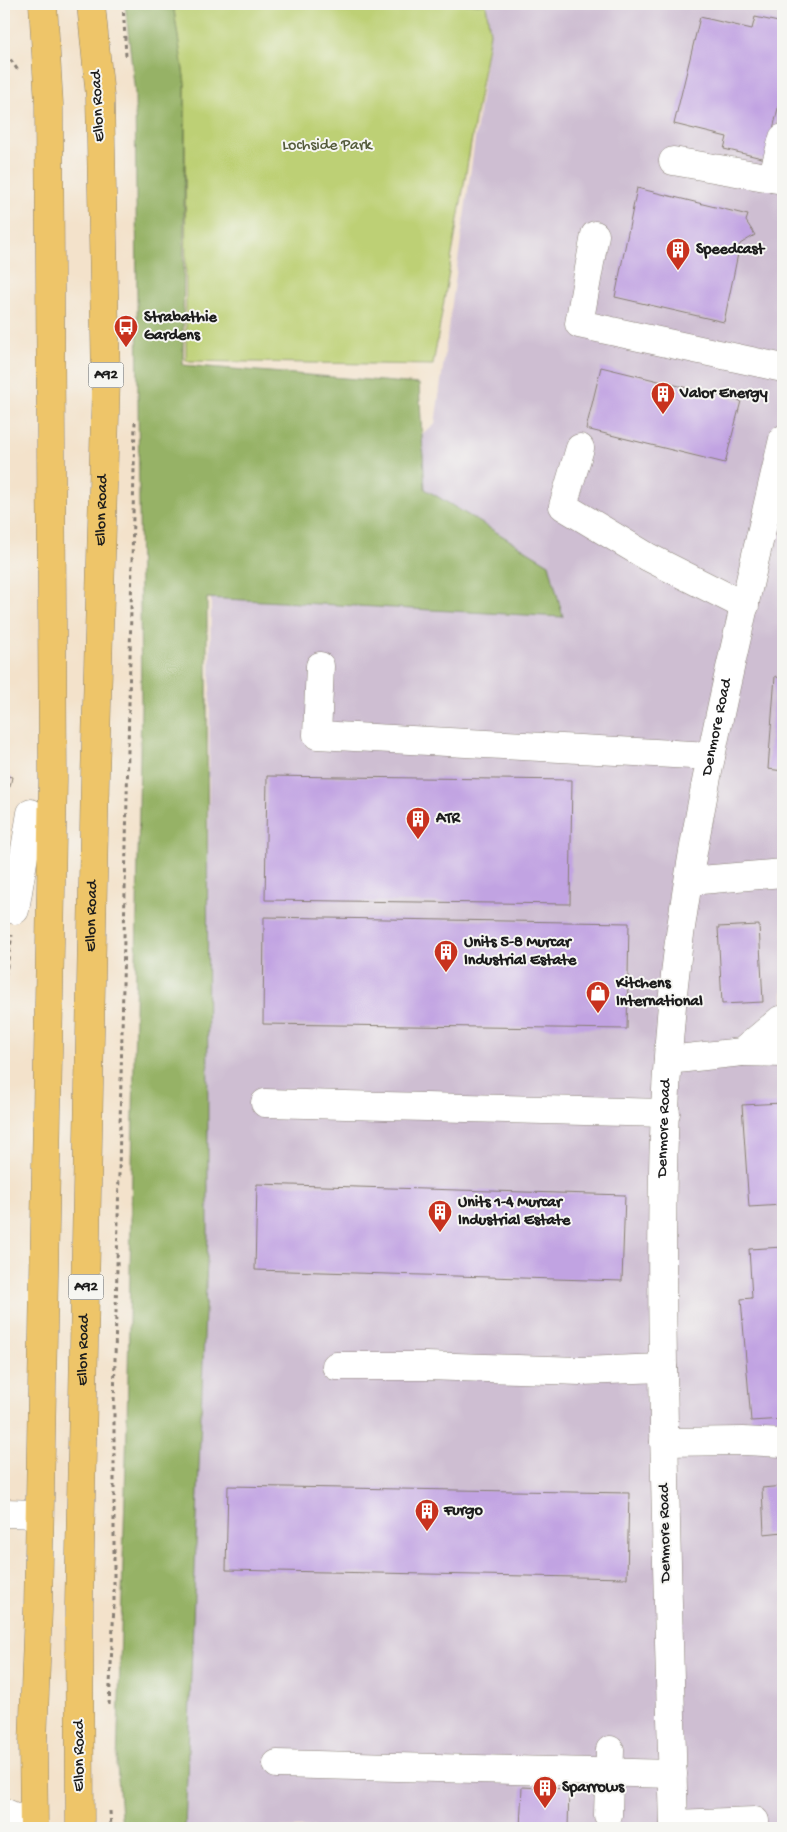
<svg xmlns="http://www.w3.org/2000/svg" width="787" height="1832" font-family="'Gochi Hand',sans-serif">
<rect width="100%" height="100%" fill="#f6f6f2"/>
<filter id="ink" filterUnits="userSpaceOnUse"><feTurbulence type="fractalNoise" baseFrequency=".02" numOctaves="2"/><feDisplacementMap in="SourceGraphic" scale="10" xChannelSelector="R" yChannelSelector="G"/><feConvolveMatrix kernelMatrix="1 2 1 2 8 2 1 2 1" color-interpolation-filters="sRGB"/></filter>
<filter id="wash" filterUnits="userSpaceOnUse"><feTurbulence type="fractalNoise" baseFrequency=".0096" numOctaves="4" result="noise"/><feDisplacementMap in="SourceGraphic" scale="20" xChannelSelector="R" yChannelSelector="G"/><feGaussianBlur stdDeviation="1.12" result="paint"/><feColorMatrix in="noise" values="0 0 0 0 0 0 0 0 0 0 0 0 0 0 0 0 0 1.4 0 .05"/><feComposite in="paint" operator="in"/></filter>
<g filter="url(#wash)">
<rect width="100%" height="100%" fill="#f3e2cb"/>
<path fill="#cebed2" d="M486 4H783V1828H172L206 1052 211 594 435 424 490 33Z"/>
<path fill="#bdd074" stroke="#6c7648" d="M173 4H486L490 33 433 365 186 361 185 84Z"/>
<path fill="#96b266" stroke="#596741" d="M125 4H173L185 83 183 365 419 384 425 489 549 564 563 617 207 598 208 1233 185 1828H122L117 1765 127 1426 141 704 135 93Z"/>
<g id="blocks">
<path fill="#c1a3e2" d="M700 17 752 29 755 17 783 23V87L766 159 724 149 727 137 674 124Z
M637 188 748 215 746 221 755 235 740 244 724 322 615 297Z
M601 367 741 401 725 463 586 429Z
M775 676 783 680V771L768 769Z
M4 775 12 777 10 787 4 786Z
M267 776 572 780 570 904 265 900Z
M264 917 629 923 627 1029 263 1024Z
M759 925 763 1002 722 1004 718 927Z
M783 1103V1205L749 1207 742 1105Z
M257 1184 625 1195 622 1281 255 1270Z
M783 1247V1419L751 1421 741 1299 752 1298 749 1249Z
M228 1486 629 1493 627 1578 226 1570Z
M783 1486V1532L764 1534 762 1488Z
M522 1787 569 1789 568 1828H520Z"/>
</g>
</g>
<g filter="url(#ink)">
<use href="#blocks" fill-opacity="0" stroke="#887f74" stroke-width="1"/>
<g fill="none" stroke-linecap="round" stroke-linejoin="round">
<defs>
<g id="minor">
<path d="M673 161 783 180"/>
<path d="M772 178 783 138"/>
<path d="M595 235 579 324 783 368"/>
<path d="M580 448 563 506 648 557 745 606"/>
<path d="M320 666 317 735 711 756"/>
<path d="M689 881 783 873"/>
<path d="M15 910 31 813"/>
<path d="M742 1052 783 1053"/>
<path d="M668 1060 742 1052 780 1020H783"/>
<path d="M265 1103 666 1113"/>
<path d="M336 1366H426L581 1371 663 1368"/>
<path d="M664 1442 743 1441 783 1443"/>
<path d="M4 1513 39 1514"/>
<path d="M277 1764 673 1774"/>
<path d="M4 1812 34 1825"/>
<path d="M608 1815 610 1750"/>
<path d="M674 1824 755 1821"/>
<path id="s1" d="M674 1828C670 1673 665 1519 663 1364 661 1226 661 1086 678 949 701 777 744 608 783 439"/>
</g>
<g id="major">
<path d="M34 1828 33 1743 38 1610 53 779 49 104 43 4"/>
<path id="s2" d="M80 1828 79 1604 95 777 106 379 100 97 91 4"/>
</g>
</defs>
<use href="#minor" stroke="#887f74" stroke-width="29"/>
<use href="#major" stroke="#887f74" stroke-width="29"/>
<path stroke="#887f74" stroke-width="3" stroke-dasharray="4 4" stroke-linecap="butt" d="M123 4 126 56
M4 55 10 59 19 72
M4 984 12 935
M109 1705 114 1605V1407L135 422
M110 1811 111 1828"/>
<use href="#minor" stroke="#fff" stroke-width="28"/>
<use href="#major" stroke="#eec569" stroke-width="28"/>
</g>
</g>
<defs>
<symbol id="building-pin" viewBox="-11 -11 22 30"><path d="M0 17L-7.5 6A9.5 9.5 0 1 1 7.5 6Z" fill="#c8321e" stroke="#f6f6f2"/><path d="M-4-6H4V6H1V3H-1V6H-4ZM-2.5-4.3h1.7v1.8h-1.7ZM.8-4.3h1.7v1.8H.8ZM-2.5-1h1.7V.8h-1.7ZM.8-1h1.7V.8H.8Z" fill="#fff"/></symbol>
<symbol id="bus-pin" viewBox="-11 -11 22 30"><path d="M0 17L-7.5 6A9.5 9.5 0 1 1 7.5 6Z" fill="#c8321e" stroke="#f6f6f2"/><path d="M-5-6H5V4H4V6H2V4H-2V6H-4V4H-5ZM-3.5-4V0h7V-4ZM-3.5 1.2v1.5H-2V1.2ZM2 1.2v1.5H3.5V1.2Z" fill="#fff"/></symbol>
<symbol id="shop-pin" viewBox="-11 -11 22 30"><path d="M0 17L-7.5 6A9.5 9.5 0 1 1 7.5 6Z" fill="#c8321e" stroke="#f6f6f2"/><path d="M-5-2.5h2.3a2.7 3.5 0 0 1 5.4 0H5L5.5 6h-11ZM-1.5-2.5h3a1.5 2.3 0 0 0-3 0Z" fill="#fff"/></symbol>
</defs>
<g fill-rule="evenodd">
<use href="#building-pin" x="664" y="236" width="28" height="38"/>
<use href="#bus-pin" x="112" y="313" width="28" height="38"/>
<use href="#building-pin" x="649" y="380" width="28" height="38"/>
<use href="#building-pin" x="404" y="805" width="28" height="38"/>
<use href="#building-pin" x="432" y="938" width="28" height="38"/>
<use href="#shop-pin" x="584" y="979" width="28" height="38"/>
<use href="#building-pin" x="426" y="1198" width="28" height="38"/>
<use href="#building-pin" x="413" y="1497" width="28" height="38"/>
<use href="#building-pin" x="531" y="1774" width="28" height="38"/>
</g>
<g text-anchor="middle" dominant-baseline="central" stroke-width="4" stroke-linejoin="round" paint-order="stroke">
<g fill="#f6f6f2" stroke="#5d5d5c" stroke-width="1">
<rect x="88.5" y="362.5" width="35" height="25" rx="4"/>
<rect x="68.5" y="1274.5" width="35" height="25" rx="4"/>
</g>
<g font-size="15" font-weight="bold" fill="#1c1c1c">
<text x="106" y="375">A92</text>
<text x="86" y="1287">A92</text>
</g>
<g font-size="16" fill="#1c1c1c" stroke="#f6f6f2">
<text transform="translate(99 106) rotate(-93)">Ellon Road</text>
<text stroke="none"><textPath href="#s2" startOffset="1318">Ellon Road</textPath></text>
<text stroke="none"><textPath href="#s1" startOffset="1105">Denmore Road</textPath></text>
<text stroke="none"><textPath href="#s2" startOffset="912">Ellon Road</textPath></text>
<text stroke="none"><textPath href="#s1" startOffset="700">Denmore Road</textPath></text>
<text stroke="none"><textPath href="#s2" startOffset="478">Ellon Road</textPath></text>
<text transform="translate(666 1533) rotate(-91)">Denmore Road</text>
<text transform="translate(80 1756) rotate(-90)">Ellon Road</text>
</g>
<g font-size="16" fill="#545b3b" stroke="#f6f6f2">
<text x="327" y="146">Lochside Park</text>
</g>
<g font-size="16" font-weight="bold" fill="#1c1c1c" stroke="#f6f6f2" text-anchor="start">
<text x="696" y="250">Speedcast</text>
<text x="144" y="318">Strabathie<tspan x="144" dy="18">Gardens</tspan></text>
<text x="680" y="394">Valor Energy</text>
<text x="436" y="819">ATR</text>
<text x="464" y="943">Units 5-8 Murcar<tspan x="464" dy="18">Industrial Estate</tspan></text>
<text x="616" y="984">Kitchens<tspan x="616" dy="18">International</tspan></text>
<text x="458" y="1203">Units 1-4 Murcar<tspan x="458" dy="18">Industrial Estate</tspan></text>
<text x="444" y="1511">Furgo</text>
<text x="562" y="1788">Sparrows</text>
</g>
</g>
<rect width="787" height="1832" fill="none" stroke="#f6f6f2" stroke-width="20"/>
</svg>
